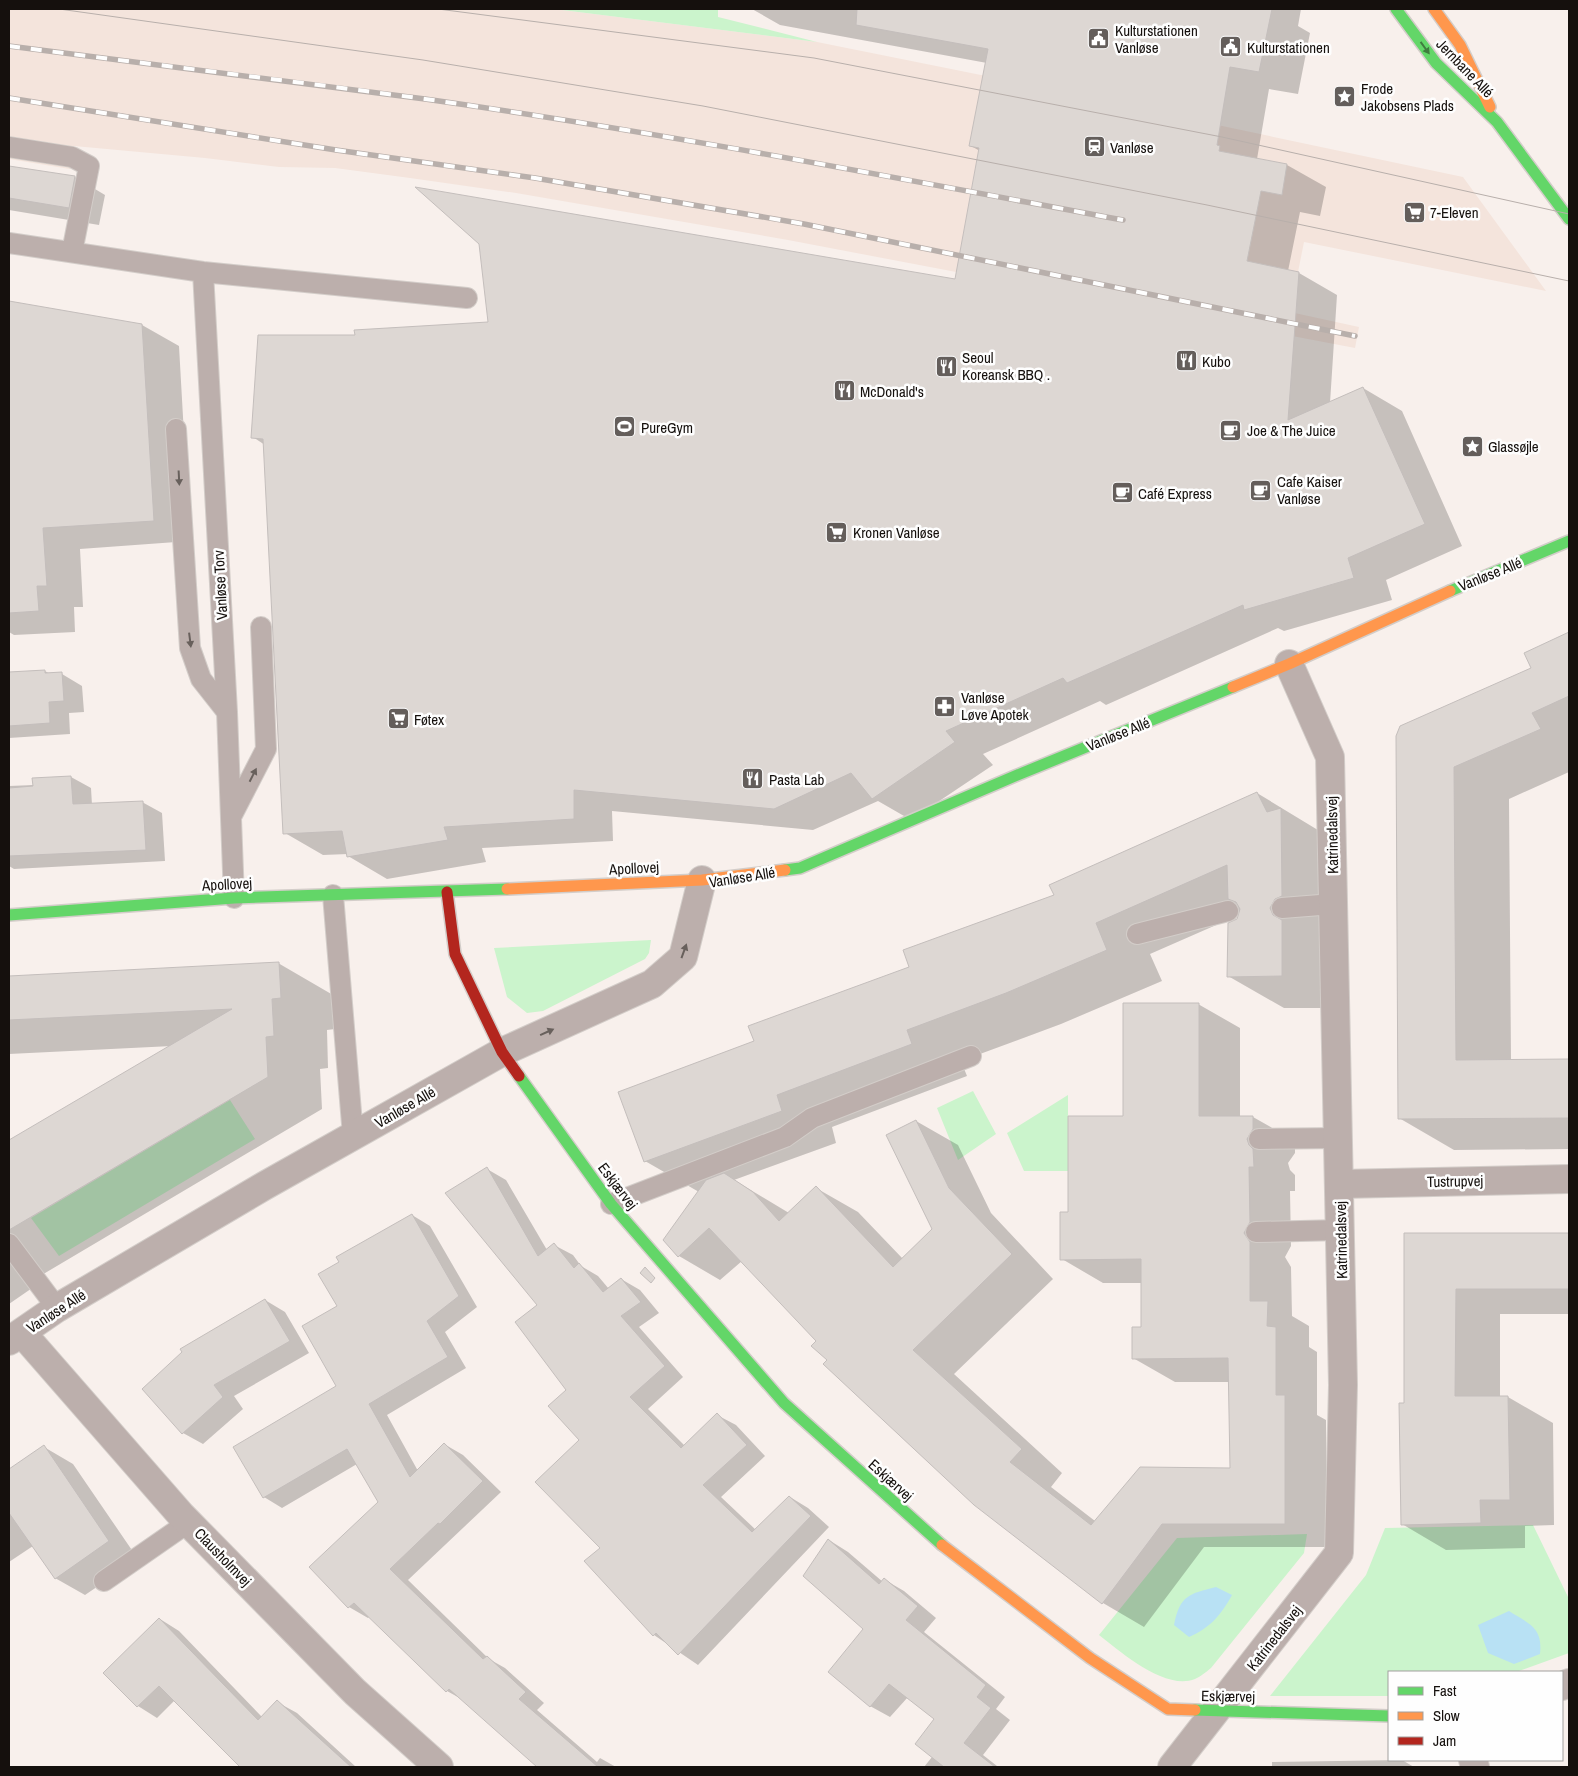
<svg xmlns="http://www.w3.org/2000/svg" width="1578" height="1776" font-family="'Archivo Narrow',sans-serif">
<rect width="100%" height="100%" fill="#f8f0ec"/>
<path fill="#f4e4dc" d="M9 9H554L817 42 981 75 1463 177 1546 291 1304 242 1290 312 1359 327 1355 348 788 240 516 193 410 178 335 168 279 167 205 158 74 146 70 169 9 159Z"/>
<path fill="#cbf4cc" d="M554 9H718V17L817 42Z
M651 940 649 953 645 959 543 1011 527 1013 507 997 494 948Z
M973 1091 996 1134 958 1160 937 1108Z
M1068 1095V1171H1024L1007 1133Z
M230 1100 255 1139 59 1256 31 1218Z
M1533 1525 1569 1599V1653L1516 1672H1389V1696H1270L1366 1575 1385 1528Z
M1307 1534 1304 1553 1211 1668C1206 1672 1200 1677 1195 1679 1165 1691 1121 1652 1099 1635L1177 1538Z"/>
<path fill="#b8e1f4" d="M1216 1587 1232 1595C1221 1615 1210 1628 1189 1637L1174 1625C1180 1595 1189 1594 1216 1587Z
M1509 1611C1529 1624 1543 1627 1540 1654L1514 1664 1488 1653 1478 1625Z"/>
<path fill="#0003" d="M752 9H1301L1298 26 1310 33 1298 94 1269 89 1257 159 1287 165 1326 187 1320 216 1300 212 1288 271 1299 273 1337 295 1330 403 1363 388 1402 411 1462 546 1386 580 1392 600 1284 631 1278 628 1106 705 1100 701 983 754 993 765 911 820 878 801 813 830 612 811 613 841 482 848 486 862 387 879 348 856V854L323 855 285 833 265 445 253 437 356 337 956 280 980 151 971 146 987 63 780 25Z
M9 167 75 177 105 195 99 225 9 210Z
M9 302 142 325 179 346 190 541 80 549 83 607H74L75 632 14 635 9 632Z
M1569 634V772L1509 799 1511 1061H1569V1149L1454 1150 1399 1118 1397 736 1533 669 1526 653Z
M45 671 50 674H62L82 686 84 712 69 713 70 734 9 738V673Z
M71 777 91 788 92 805 142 802 162 813 165 861 14 869 9 866V786L34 785Z
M1257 793 1336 841 1337 1008H1284L1228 976 1239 915 1150 954 1162 981 1061 1024 961 1061 967 1076 832 1127 836 1143 734 1180 789 1213 816 1188 858 1212 903 1259 934 1229 916 1121 958 1145 991 1213 1053 1279 954 1374 1062 1473 1051 1487 1095 1521 1231 1469 1229 1382H1175L1133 1358 1142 1328V1283H1103L1062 1259 1069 1213 1124 1117 1198 1004 1240 1028V1117H1253L1295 1141V1153L1288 1163 1290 1170 1295 1175V1191H1290L1291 1246 1285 1257 1291 1267 1292 1316 1309 1326V1347L1317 1352V1415L1326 1420 1327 1547H1204L1144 1627 1103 1603 975 1504 829 1360 818 1341 742 1261 720 1280 679 1256 699 1192 645 1161 756 1042 1055 896Z
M278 963 333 995 335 1029 327 1030 328 1068 320 1069 322 1109 35 1279 38 1284 9 1304V1141L172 1046 9 1054V977Z
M487 1169 506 1180 547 1250 554 1245 573 1255 581 1266 598 1276 609 1289 621 1279 640 1290 659 1313 639 1327 683 1377 648 1409 685 1446 717 1415 736 1425 765 1456 721 1497 756 1530 790 1497 808 1508 829 1527 698 1665 654 1635 581 1441 568 1391 539 1305Z
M412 1215 430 1226 477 1307 445 1332 466 1368 387 1415 418 1471 444 1444 463 1455 501 1492 408 1580 489 1659 505 1668 544 1703 537 1710 597 1762 600 1758 616 1767H539L465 1701 447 1691 370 1616 368 1618 349 1607 311 1567 380 1502 357 1464 282 1508 264 1497 338 1386 339 1307Z
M1569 1234V1314H1500V1397H1508L1553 1423 1554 1525 1525 1526V1548L1446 1550 1402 1524 1405 1404V1235Z
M265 1300 285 1312 309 1353 234 1396 243 1409 203 1444 183 1433Z
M44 1447 73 1464 138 1559 85 1595 55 1578 33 1546 9 1562V1471Z
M829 1540 848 1552 883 1582 885 1580 904 1591 936 1618 924 1632 1005 1697 996 1709 1010 1720 983 1755 997 1766 995 1767H924L932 1757 936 1719 908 1697 890 1717 870 1706 865 1629Z
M160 1619 179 1631 262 1717 277 1702 297 1713 356 1767H241L175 1700 157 1718 138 1706 105 1673Z
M1402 1760 1414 1767H1272V1762Z"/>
<path fill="#ddd7d3" stroke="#c4bebc" d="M857 9H1272L1259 72 1230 67 1217 145 1220 146 1219 151 1287 164 1282 195 1261 191 1247 261 1299 272 1288 420 1363 387 1425 524 1348 558 1354 578 1244 610 1243 605 1067 683 1063 678 946 731 955 742 872 799 851 773 774 809 574 790V819L444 827 448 840 347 857 342 831 283 834 263 439 251 438 258 335H355L354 330 488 322 479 244 415 187 955 279 979 148 969 146 988 49 856 25Z
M9 166 75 176 69 208 9 198Z
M9 301 142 324 154 521 43 528 47 586H37L39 611 9 613Z
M1569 632V696L1532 713 1541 729 1454 767 1456 1060 1569 1059V1118L1398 1119 1396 736 1400 726 1531 668 1524 653Z
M45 670V673L62 672 64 701 49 702 50 723 9 726V672Z
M71 776 73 804 143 801 146 850 9 856V788L33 786 32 778Z
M1257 792 1267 812 1281 808 1282 896 1275 899 1270 908 1273 915 1282 920V976L1227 977 1228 923 1237 919 1240 909 1236 902 1228 899 1227 865 1096 923 1107 950 1006 993 907 1030 912 1044 777 1095 782 1111 644 1162 618 1092 754 1041 748 1026 909 967 903 950 1054 895 1049 885Z
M279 962 281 998 272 999 274 1036 266 1037 268 1077 9 1230V1140L232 1009 9 1020V976Z
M1123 1003H1199V1116H1253V1129L1247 1139 1249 1145 1253 1149 1254 1167H1249L1250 1222 1244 1233 1250 1242V1301H1268L1267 1326 1276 1327V1395H1285V1524H1162L1102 1604 974 1505 823 1364 827 1360 811 1346 816 1341 709 1228 678 1257 663 1240 706 1180 724 1173 753 1192 779 1221 816 1186 893 1267 932 1229 886 1135 916 1120 949 1188 1012 1254 913 1350 1022 1449 1010 1462 1091 1525 1140 1467 1230 1468 1228 1358 1132 1359V1327H1141V1259L1060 1260V1212H1068V1116H1123Z
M487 1167 538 1256 554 1243 574 1268 579 1263 603 1292 621 1278 641 1302 621 1316 665 1366 630 1397 681 1448 717 1413 747 1445 703 1485 752 1532 789 1496 811 1516 678 1655 656 1633 653 1636 584 1561 600 1548 535 1482 579 1440 548 1406 566 1390 515 1322 537 1305 445 1193Z
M412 1214 459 1296 427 1321 448 1357 369 1404 410 1477 444 1443 483 1481 440 1524 438 1523 390 1569 483 1659 487 1656 526 1692 519 1699 598 1767H537L449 1689 446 1692 354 1603 348 1608 309 1567 378 1502 347 1449 263 1498 233 1447 336 1386 302 1326 337 1306 318 1274 339 1262 336 1257Z
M1404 1233H1569V1289H1456L1455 1396H1508L1510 1500H1480L1481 1523 1401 1525 1399 1403H1404Z
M645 1267 655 1278 651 1283 640 1273Z
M265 1299 290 1341 214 1385 223 1397 182 1434 142 1389 182 1352 180 1349Z
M44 1445 109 1541 55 1579 9 1513V1469Z
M828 1539 879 1584 884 1578 918 1606 906 1620 986 1685 977 1697 991 1708 964 1743 995 1767H944L915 1744 934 1719 889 1684 870 1707 828 1672 863 1629 803 1576Z
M159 1618 258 1720 277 1700 351 1767H240L159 1686 137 1707 103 1673Z"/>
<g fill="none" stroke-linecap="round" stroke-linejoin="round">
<defs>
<path id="lane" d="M9 147 72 157 89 166 72 252
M9 243 203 272 467 298
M203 272 227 712 234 898
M176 429 190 648 201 679 227 712
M231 817 266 749 261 627
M333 895 353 1136
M1282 908 1333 904
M1137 934 1228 911
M1259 1139 1339 1138
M611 1204 785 1137 812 1118 971 1056
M1256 1232 1341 1230
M9 1244 57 1308
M104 1581 189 1522"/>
<path id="street" d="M1341 1184 1569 1179
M22 1333 181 1515 355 1692 439 1767
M9 1341 57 1308 264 1186 502 1052 652 984 683 957 702 880
M1562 1686 1569 1683
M1473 1760 1475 1767
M1172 1767 1339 1553 1343 1385 1330 757 1289 664"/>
<path id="fast" d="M1396 9 1436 63 1497 122 1569 219
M1450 591 1569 541
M785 870 800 868 1015 776 1233 687
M9 915 234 898 507 889
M519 1076 611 1204 784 1403 942 1545
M1195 1710 1389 1716"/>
<path id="slow" d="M1434 9 1460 45 1490 107
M1233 687 1289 664 1450 591
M507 889 702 880 785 870
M942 1545 1090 1658 1168 1709 1195 1710"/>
<path id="jam" d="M447 892 455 954 502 1052 519 1076"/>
</defs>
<use href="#lane" stroke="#d3cdc9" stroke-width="22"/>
<use href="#street" stroke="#d3cdc9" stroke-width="30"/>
<use href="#fast" stroke="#d3cdc9" stroke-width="14"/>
<use href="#slow" stroke="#d3cdc9" stroke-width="14"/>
<use href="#jam" stroke="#d3cdc9" stroke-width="14"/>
<use href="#lane" stroke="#bcafac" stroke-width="20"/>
<use href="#street" stroke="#bcafac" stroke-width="28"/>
<use href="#fast" stroke="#63d668" stroke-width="11"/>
<use href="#slow" stroke="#ff974d" stroke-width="11"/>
<use href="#jam" stroke="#b3261e" stroke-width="11"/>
<path stroke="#b8afab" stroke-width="1" d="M59 9 423 60 703 106 1207 205 1569 281
M438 9 814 58 1222 137 1569 214"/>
<defs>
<path id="rail" d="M9 46C147 64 286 80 425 99 659 132 891 177 1123 220
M9 98 336 150 535 178 804 224 1355 336"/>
</defs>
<use href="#rail" stroke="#b8afab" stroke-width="5.5"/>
<use href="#rail" stroke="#fefefe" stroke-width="4" stroke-dasharray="11" stroke-linecap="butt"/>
</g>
<defs><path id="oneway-solid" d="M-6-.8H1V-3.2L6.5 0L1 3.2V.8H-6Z" transform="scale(1.25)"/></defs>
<use fill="#407d3f" href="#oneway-solid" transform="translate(1425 48) rotate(54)"/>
<g fill="#68605c">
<use href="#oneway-solid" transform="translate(179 478) rotate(87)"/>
<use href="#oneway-solid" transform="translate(190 640) rotate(83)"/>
<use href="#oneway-solid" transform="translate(253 775) rotate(-63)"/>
<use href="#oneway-solid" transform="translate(684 951) rotate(-70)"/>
<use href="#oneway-solid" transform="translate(547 1032) rotate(-24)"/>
</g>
<defs>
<symbol id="civic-square" viewBox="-11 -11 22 22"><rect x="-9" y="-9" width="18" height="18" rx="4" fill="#645e5b" stroke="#fefefe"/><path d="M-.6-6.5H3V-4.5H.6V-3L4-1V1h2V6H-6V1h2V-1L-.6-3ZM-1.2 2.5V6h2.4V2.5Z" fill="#fff"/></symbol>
<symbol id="sight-square" viewBox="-11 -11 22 22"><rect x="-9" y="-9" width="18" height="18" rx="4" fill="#645e5b" stroke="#fefefe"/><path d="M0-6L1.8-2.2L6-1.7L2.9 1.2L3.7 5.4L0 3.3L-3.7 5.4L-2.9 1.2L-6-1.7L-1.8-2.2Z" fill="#fff"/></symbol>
<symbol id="station-square" viewBox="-11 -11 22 22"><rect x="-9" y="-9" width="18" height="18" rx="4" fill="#645e5b" stroke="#fefefe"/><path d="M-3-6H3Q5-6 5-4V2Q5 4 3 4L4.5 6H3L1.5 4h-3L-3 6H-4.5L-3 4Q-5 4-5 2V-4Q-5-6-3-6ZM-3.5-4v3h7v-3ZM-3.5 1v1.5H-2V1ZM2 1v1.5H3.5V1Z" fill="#fff"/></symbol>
<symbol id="supermarket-square" viewBox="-11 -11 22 22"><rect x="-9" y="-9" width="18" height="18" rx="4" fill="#645e5b" stroke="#fefefe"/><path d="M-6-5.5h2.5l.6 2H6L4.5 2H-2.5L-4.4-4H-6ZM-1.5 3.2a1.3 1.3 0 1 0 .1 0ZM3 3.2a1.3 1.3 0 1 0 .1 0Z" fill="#fff"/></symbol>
<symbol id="restaurant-square" viewBox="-11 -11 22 22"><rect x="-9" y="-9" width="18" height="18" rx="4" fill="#645e5b" stroke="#fefefe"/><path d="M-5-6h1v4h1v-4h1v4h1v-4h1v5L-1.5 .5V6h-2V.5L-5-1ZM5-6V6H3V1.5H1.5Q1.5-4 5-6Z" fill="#fff"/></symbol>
<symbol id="stadium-square" viewBox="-11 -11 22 22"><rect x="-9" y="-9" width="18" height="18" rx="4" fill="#645e5b" stroke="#fefefe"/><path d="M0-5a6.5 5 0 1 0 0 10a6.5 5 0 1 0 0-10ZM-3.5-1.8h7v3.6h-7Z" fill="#fff"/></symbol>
<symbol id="cafe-square" viewBox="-11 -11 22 22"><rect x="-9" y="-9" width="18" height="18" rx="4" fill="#645e5b" stroke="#fefefe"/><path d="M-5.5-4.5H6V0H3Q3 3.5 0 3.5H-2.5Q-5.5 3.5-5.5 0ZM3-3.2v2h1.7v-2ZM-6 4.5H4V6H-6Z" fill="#fff"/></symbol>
<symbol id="pharmacy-square" viewBox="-11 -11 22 22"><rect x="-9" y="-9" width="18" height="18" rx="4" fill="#645e5b" stroke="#fefefe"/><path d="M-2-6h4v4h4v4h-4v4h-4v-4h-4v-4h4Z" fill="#fff"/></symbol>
</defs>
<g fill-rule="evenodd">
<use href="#civic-square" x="1086" y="26" width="25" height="25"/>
<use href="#civic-square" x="1218" y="34" width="25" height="25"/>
<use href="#sight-square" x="1332" y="84" width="25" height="25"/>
<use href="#station-square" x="1082" y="134" width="25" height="25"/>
<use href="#supermarket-square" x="1402" y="200" width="25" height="25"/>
<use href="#restaurant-square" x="1174" y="348" width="25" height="25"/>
<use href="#restaurant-square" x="934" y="354" width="25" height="25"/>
<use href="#restaurant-square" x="832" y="378" width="25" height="25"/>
<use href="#stadium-square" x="612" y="414" width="25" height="25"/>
<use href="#cafe-square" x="1218" y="418" width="25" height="25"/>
<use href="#sight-square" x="1460" y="434" width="25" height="25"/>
<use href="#cafe-square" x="1248" y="478" width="25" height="25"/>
<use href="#cafe-square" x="1110" y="480" width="25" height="25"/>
<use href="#supermarket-square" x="824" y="520" width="25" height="25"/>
<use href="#pharmacy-square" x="932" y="694" width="25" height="25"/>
<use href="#supermarket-square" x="386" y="706" width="25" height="25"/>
<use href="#restaurant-square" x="740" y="766" width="25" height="25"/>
</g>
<g text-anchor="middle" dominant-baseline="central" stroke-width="5" stroke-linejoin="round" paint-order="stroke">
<g font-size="15" fill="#15100d" stroke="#fefefe" text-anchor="start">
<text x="1115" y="30">Kulturstationen<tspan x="1115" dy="17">Vanløse</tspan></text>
<text x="1247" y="47">Kulturstationen</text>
<text x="1361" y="88">Frode<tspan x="1361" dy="17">Jakobsens Plads</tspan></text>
<text x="1110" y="147">Vanløse</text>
<text x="1430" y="212">7-Eleven</text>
<text x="962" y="357">Seoul<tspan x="962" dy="17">Koreansk BBQ .</tspan></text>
<text x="1202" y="361">Kubo</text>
<text x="860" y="391">McDonald's</text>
<text x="641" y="427">PureGym</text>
<text x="1247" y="430">Joe &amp; The Juice</text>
<text x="1488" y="446">Glassøjle</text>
<text x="1277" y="481">Cafe Kaiser<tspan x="1277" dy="17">Vanløse</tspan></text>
<text x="1138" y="493">Café Express</text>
<text x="853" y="532">Kronen Vanløse</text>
<text x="961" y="697">Vanløse<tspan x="961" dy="17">Løve Apotek</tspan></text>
<text x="414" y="719">Føtex</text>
<text x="769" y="779">Pasta Lab</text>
</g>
<g font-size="15" fill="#15100d" stroke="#fefefe">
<text transform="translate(1465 68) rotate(46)">Jernbane Allé</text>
<text transform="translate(1490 574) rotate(-22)">Vanløse Allé</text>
<text transform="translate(220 585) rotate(-93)">Vanløse Torv</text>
<text transform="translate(1118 734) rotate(-22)">Vanløse Allé</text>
<text transform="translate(1332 835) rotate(-91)">Katrinedalsvej</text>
<text transform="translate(634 868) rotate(-3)">Apollovej</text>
<text transform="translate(742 877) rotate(-9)">Vanløse Allé</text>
<text transform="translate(227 884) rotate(-3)">Apollovej</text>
<text transform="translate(405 1107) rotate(-30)">Vanløse Allé</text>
<text transform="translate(1455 1181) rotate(-1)">Tustrupvej</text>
<text transform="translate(618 1186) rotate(53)">Eskjærvej</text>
<text transform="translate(1341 1240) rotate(-91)">Katrinedalsvej</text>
<text transform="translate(56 1311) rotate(-33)">Vanløse Allé</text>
<text transform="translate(891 1480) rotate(42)">Eskjærvej</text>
<text transform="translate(223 1557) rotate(46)">Clausholmvej</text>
<text transform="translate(1274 1638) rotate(-52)">Katrinedalsvej</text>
<text transform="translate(1228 1696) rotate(1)">Eskjærvej</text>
</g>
</g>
<rect width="1578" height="1776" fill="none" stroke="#15100d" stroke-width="20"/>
<rect x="1388" y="1671" width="175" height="90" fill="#fefefe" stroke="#a19f9e"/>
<rect x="1398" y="1687" width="25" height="8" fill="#63d668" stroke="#a19f9e"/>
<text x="1433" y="1696" font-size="15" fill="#15100d">Fast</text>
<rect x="1398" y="1712" width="25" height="8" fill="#ff974d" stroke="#a19f9e"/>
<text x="1433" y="1721" font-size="15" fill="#15100d">Slow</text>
<rect x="1398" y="1737" width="25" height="8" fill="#b3261e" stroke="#a19f9e"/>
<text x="1433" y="1746" font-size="15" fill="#15100d">Jam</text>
</svg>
